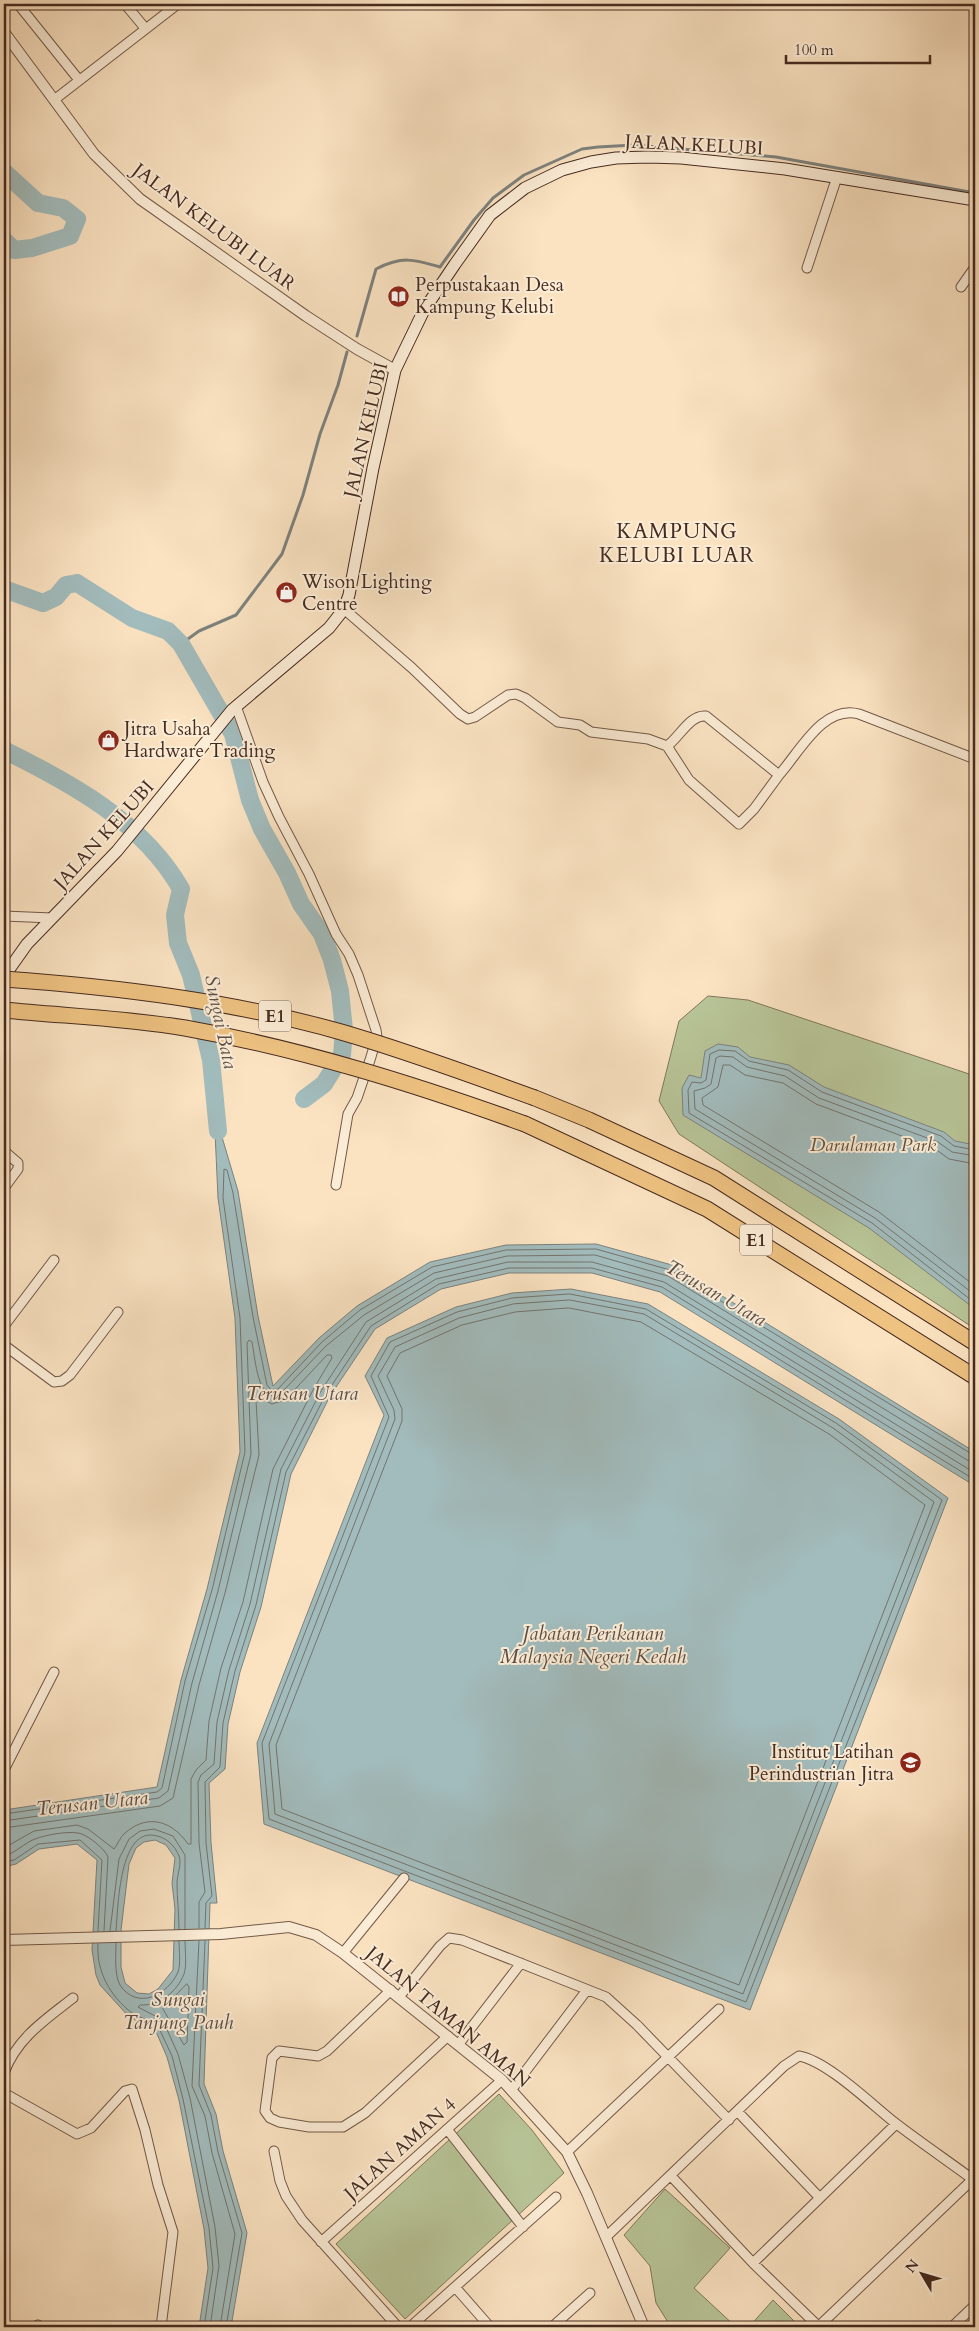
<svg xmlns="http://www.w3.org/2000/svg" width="979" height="2331" font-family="Cardo,serif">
<rect width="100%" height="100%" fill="#fbe3c2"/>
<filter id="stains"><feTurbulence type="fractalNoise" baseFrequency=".004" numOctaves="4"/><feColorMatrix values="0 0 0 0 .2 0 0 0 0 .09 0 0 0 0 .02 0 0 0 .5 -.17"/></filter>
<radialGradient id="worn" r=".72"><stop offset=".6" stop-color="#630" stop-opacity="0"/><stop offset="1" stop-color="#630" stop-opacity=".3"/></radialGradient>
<path fill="#b8c598" stroke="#7f785c" d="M708 996 748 1000 975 1076V1329L679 1134 659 1101 679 1021Z
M499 2094 532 2130 564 2173 405 2319 336 2244Z
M665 2189 730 2248 694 2288 736 2327H671L656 2303 650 2266 624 2235Z
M773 2300 794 2321 787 2327H749Z"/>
<path fill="#a2bcbd" stroke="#7d827e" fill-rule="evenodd" d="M718 1044 738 1047 750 1057 789 1065 824 1087 944 1132 955 1141 975 1145V1309L869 1228 683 1115 682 1088 689 1075 701 1078 705 1051Z
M214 1110 238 1191 258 1316 273 1386 319 1338 357 1306 430 1262 506 1245 596 1244 672 1265 975 1452V1486L660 1292 592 1273H509L441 1289 375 1329 330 1396 291 1474 261 1607 240 1672 228 1724 225 1769 209 1783 211 1843 217 1903H210L204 2084 216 2114 223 2151 247 2233 231 2327H199L208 2268 204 2229 179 2100 167 2057 154 2027 130 2018 100 1985 96 1975 92 1950 97 1860 77 1844 39 1849 16 1864 4 1867V1810L157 1787 181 1680 207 1589 240 1452 235 1318 218 1198ZM155 1840 166 1845 175 1858 172 1883 175 1909 173 1970 158 1989 149 1994 137 1993 125 1983 121 1967V1930L129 1864 136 1848 144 1842Z
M571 1289 648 1304 839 1419 948 1498 750 2010 264 1824 257 1743 384 1415 365 1376 387 1338 456 1307 512 1293Z"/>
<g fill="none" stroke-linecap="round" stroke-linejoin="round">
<path stroke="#74746e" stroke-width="1" d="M975 1150 954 1146 941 1136 822 1092 788 1070 749 1061 735 1051 719 1050 710 1054 706 1080 701 1083 692 1082 688 1090 689 1113 872 1223 975 1303
M975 1156 952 1152 938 1142 819 1098 785 1076 747 1067 733 1057 720 1056 716 1058 711 1084 705 1088 694 1091 695 1109 875 1218 975 1295
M975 1164 949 1159 934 1148 816 1104 783 1083 745 1075 730 1065H723L718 1087 702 1098 703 1105 879 1212 975 1286
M570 1294 646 1309 836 1423 942 1500 746 2002 269 1819 262 1743 389 1417 371 1376 390 1342 457 1312 512 1298Z
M570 1300 644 1314 833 1428 934 1502 743 1994 275 1814 269 1744 395 1419 394 1410 378 1376 395 1347 459 1318 513 1304Z
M569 1308 641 1322 829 1434 925 1505 739 1985 282 1809 276 1745 402 1421V1409L387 1376 400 1353 462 1325 515 1312Z
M4 1814 157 1792 162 1788 185 1681 212 1590 245 1452 240 1318 223 1198 224 1169 227 1170 233 1193 253 1317 267 1385 271 1390 278 1389 322 1342 360 1310 432 1267 506 1250 596 1249 670 1270 975 1456
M4 1821 159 1798 168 1791 192 1683 218 1591 251 1454 247 1343 249 1340 252 1342C255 1356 258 1410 282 1392L326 1346 364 1315 434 1273 507 1256 595 1255 668 1276 967 1460 975 1462
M4 1828 160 1806 173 1798 199 1685 225 1593 259 1455 256 1400 259 1398 272 1404 285 1400 327 1355H331L332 1358 314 1388 273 1469 243 1602 221 1668 209 1721 206 1760 196 1770 191 1779V1844H188C172 1821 148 1813 125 1833 120 1837 118 1844 114 1849L88 1829 77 1825 34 1831 4 1848
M4 1856C16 1853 24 1843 35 1839 45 1835 67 1831 78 1833 87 1834 105 1849 108 1857L104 1931
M4 1862 14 1860 38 1844 80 1840 102 1860 98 1931
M199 1928V1902L205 1892 199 1843 198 1782 201 1775 214 1764 217 1722 229 1670 250 1604 281 1469 321 1391 366 1322 436 1279 508 1262H592L664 1282 975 1473
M205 1928 206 1903 212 1896 206 1843 205 1782 220 1767 223 1723 235 1671 256 1605 286 1472 326 1394 371 1326 439 1284 509 1268H592L662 1287 975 1480
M110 1931 119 1859 129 1839 140 1831 154 1829 173 1836 185 1855V1929
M116 1931C118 1908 119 1825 157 1836 167 1838 175 1846 179 1856 182 1863 177 1875 177 1883 177 1898 179 1913 179 1929
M185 1941C185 1951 187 1965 184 1974 177 1992 159 2006 140 2005L138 2007 159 2018 164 2023 178 2054 190 2098 215 2227 219 2266 210 2327
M199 1941 192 2086 205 2116 212 2153 235 2234 220 2327
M205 1941 199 2085 211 2115 218 2152 242 2233 226 2327
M116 1943C116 1955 114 1974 120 1985 137 2011 168 1995 178 1972 181 1964 179 1950 179 1941
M98 1944C96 1971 110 1996 132 2013 139 2018 150 2020 157 2024L172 2056 183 2099 209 2228 213 2268 204 2327
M187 1984 189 1987 187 2042 184 2045 163 2009Z"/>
<path stroke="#7d827e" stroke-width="3" d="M357 336 376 269C402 256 413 259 440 267L474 220 493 198 524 175 582 149 598 147 634 145 776 157 975 193
M181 644 199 631 236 615 282 554 303 495 320 434 338 385 347 352"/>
<path stroke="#a2bcbd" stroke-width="18" d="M4 172 38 203 63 208 77 219 70 236 32 248 14 250 4 240
M4 589 43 603 56 597 66 585 77 583 132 618 168 631 181 644 233 734 250 800 262 829 287 873 301 904 322 934 332 960 340 991 344 1030 342 1055 324 1084 304 1099
M4 750C71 783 143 822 181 889L175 915 178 943 191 975 211 1060 218 1131"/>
<defs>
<path id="minor" d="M18 4 79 80
M125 4 145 28
M54 100 178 4
M807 268 837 177
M961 287 975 267
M344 609 412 668 460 714 468 719 475 717 508 695 516 694 525 698 558 722 580 725 591 732 648 739 667 746C679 738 690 714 706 716L779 775C799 753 823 704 859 714L975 759
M236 706 263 782 279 817 309 874 336 934 349 954 358 975 376 1030 377 1037 370 1060 357 1098 348 1114 336 1185
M667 746 689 780 739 824 754 809 779 775
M4 916 52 918
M4 1151 18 1163V1169L4 1188
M4 1326 54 1260
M4 1345 54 1382 62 1381 70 1375 118 1312
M4 1770 54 1672
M343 1953 404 1878
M391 1990 327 2051 318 2056 279 2051 272 2058 265 2111 270 2118 279 2122 309 2127H343L365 2113 448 2036
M399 1997 440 1946 449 1938 462 1940 606 1997 637 2025 729 2120
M458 2045 521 1963
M4 2073C17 2038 45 2020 73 1998
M512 2089 587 1990
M4 2093 77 2134 91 2128 125 2091 132 2089 145 2130 158 2185 173 2232 161 2327
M737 2111 820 2198
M447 2129 523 2227
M274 2151 280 2181 286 2196 302 2220 398 2327
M567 2152 719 2009
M671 2176 753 2263 819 2327
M606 2237 784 2066 799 2056C827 2061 870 2103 894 2122 920 2142 948 2161 975 2181
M321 2242 502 2080
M753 2263 896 2124
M455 2287 490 2327
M38 2325 41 2327
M410 2327 556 2197
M552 2327 590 2293
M818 2327 973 2179
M952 2327 975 2305"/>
<path id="tertiary" d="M4 32 94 154 140 199 306 316 357 349 395 370
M4 1940 221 1934 289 1927 316 1935 343 1953 502 2080 567 2152 587 2193 644 2327"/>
<path id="secondary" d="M4 985 10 968 27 944 117 851 232 710 329 628 344 609 349 595 373 468 395 370 424 310 455 264 490 215 525 188 562 170 591 162 616 158 648 157 681 158 785 169 975 200"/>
<path id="motorway" d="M535 1098 589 1120 714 1178 975 1343
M525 1124 707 1209 975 1377"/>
</defs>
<use href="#minor" stroke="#735948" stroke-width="11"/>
<use href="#tertiary" stroke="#735948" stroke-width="12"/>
<use href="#secondary" stroke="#462b20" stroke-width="13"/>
<use href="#motorway" stroke="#462b20" stroke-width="17"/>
<use href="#minor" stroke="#fcedd7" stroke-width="9"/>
<use href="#tertiary" stroke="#fcedd7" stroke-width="10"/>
<use href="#secondary" stroke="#fcedd7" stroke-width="11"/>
<use href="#motorway" stroke="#eec281" stroke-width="15"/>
<defs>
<path id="motorway-bridge" d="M4 979C117 987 232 1001 341 1032 407 1051 471 1075 535 1098
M4 1010C64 1016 125 1018 185 1028 302 1049 414 1084 525 1124"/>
</defs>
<use href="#motorway-bridge" stroke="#462b20" stroke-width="17" stroke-linecap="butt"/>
<use href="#motorway-bridge" stroke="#eec281" stroke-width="15"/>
</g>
<defs>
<symbol id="library-disc" viewBox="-11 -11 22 22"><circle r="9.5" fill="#8f2418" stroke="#fcedd7"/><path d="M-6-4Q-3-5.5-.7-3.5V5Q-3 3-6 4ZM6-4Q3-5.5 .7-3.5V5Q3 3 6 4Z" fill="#fff"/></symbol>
<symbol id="shop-disc" viewBox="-11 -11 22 22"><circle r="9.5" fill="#8f2418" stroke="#fcedd7"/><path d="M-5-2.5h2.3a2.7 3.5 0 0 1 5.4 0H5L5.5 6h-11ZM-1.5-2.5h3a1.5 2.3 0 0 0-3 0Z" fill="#fff"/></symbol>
<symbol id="university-disc" viewBox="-11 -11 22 22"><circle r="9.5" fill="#8f2418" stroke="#fcedd7"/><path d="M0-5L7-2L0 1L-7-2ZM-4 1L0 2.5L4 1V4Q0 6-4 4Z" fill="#fff"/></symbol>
</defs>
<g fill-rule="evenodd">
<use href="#library-disc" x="386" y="284" width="25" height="25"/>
<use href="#shop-disc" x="274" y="580" width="25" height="25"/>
<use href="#shop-disc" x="96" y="728" width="25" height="25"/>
<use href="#university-disc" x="898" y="1750" width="25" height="25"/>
</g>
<g text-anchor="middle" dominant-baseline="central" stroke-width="4" stroke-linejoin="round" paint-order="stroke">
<g fill="#fcedd7" stroke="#7d6557" stroke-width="1">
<rect x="259" y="1000.5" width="32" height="31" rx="4"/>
<rect x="740" y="1224.5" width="32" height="31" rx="4"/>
</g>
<g font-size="18" font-weight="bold" fill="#462b20">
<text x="275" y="1016">E1</text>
<text x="756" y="1240">E1</text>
</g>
<g font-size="19" fill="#462b20" stroke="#fcedd7">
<text transform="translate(694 145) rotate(3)">JALAN KELUBI</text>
<text transform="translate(214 227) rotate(37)">JALAN KELUBI LUAR</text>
<text transform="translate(366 430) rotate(-77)">JALAN KELUBI</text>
<text transform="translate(104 835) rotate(-48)">JALAN KELUBI</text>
<text transform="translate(448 2017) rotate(40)">JALAN TAMAN AMAN</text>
<text transform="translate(400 2149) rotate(-42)">JALAN AMAN 4</text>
</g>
<g font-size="19" fill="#462b20" stroke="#fcedd7" text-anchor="start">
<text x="415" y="285">Perpustakaan Desa<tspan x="415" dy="22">Kampung Kelubi</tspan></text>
<text x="302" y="582">Wison Lighting<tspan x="302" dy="22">Centre</tspan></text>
<text x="124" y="729">Jitra Usaha<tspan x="124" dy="22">Hardware Trading</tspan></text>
<text x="894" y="1752" text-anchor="end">Institut Latihan<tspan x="894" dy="22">Perindustrian Jitra</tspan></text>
</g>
<g font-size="19" font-style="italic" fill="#62523e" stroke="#fcedd7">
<text x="873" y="1145">Darulaman Park</text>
</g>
<g font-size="20" font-style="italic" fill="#5d4f47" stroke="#fcedd7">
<text transform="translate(221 1022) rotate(78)">Sungai Bata</text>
<text transform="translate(716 1293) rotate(30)">Terusan Utara</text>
<text x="302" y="1393">Terusan Utara</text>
<text x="593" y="1633">Jabatan Perikanan<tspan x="593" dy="23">Malaysia Negeri Kedah</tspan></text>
<text transform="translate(92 1803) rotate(-6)">Terusan Utara</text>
<text x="178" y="1999">Sungai<tspan x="178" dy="23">Tanjung Pauh</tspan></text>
</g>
<g font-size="21" letter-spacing="1" fill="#462b20" stroke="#fcedd7">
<text x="677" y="531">KAMPUNG<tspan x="677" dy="24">KELUBI LUAR</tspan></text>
</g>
</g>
<rect width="979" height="2331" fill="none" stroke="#fbe3c2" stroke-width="20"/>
<rect x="5" y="5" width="969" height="2321" fill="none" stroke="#462b20" stroke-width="2.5"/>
<rect x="10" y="10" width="959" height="2311" fill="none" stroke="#462b20"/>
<g transform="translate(922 2274) rotate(308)" stroke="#fcedd7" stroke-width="4" paint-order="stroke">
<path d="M0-4L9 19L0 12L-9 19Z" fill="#462b20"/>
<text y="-8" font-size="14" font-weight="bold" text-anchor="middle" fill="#462b20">N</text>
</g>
<path d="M786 55v8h144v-8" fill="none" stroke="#462b20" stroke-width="2.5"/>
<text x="794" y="55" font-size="15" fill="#462b20" stroke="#fcedd7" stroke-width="4" paint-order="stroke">100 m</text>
<rect width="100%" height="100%" filter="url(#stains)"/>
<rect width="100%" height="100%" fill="url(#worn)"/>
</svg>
